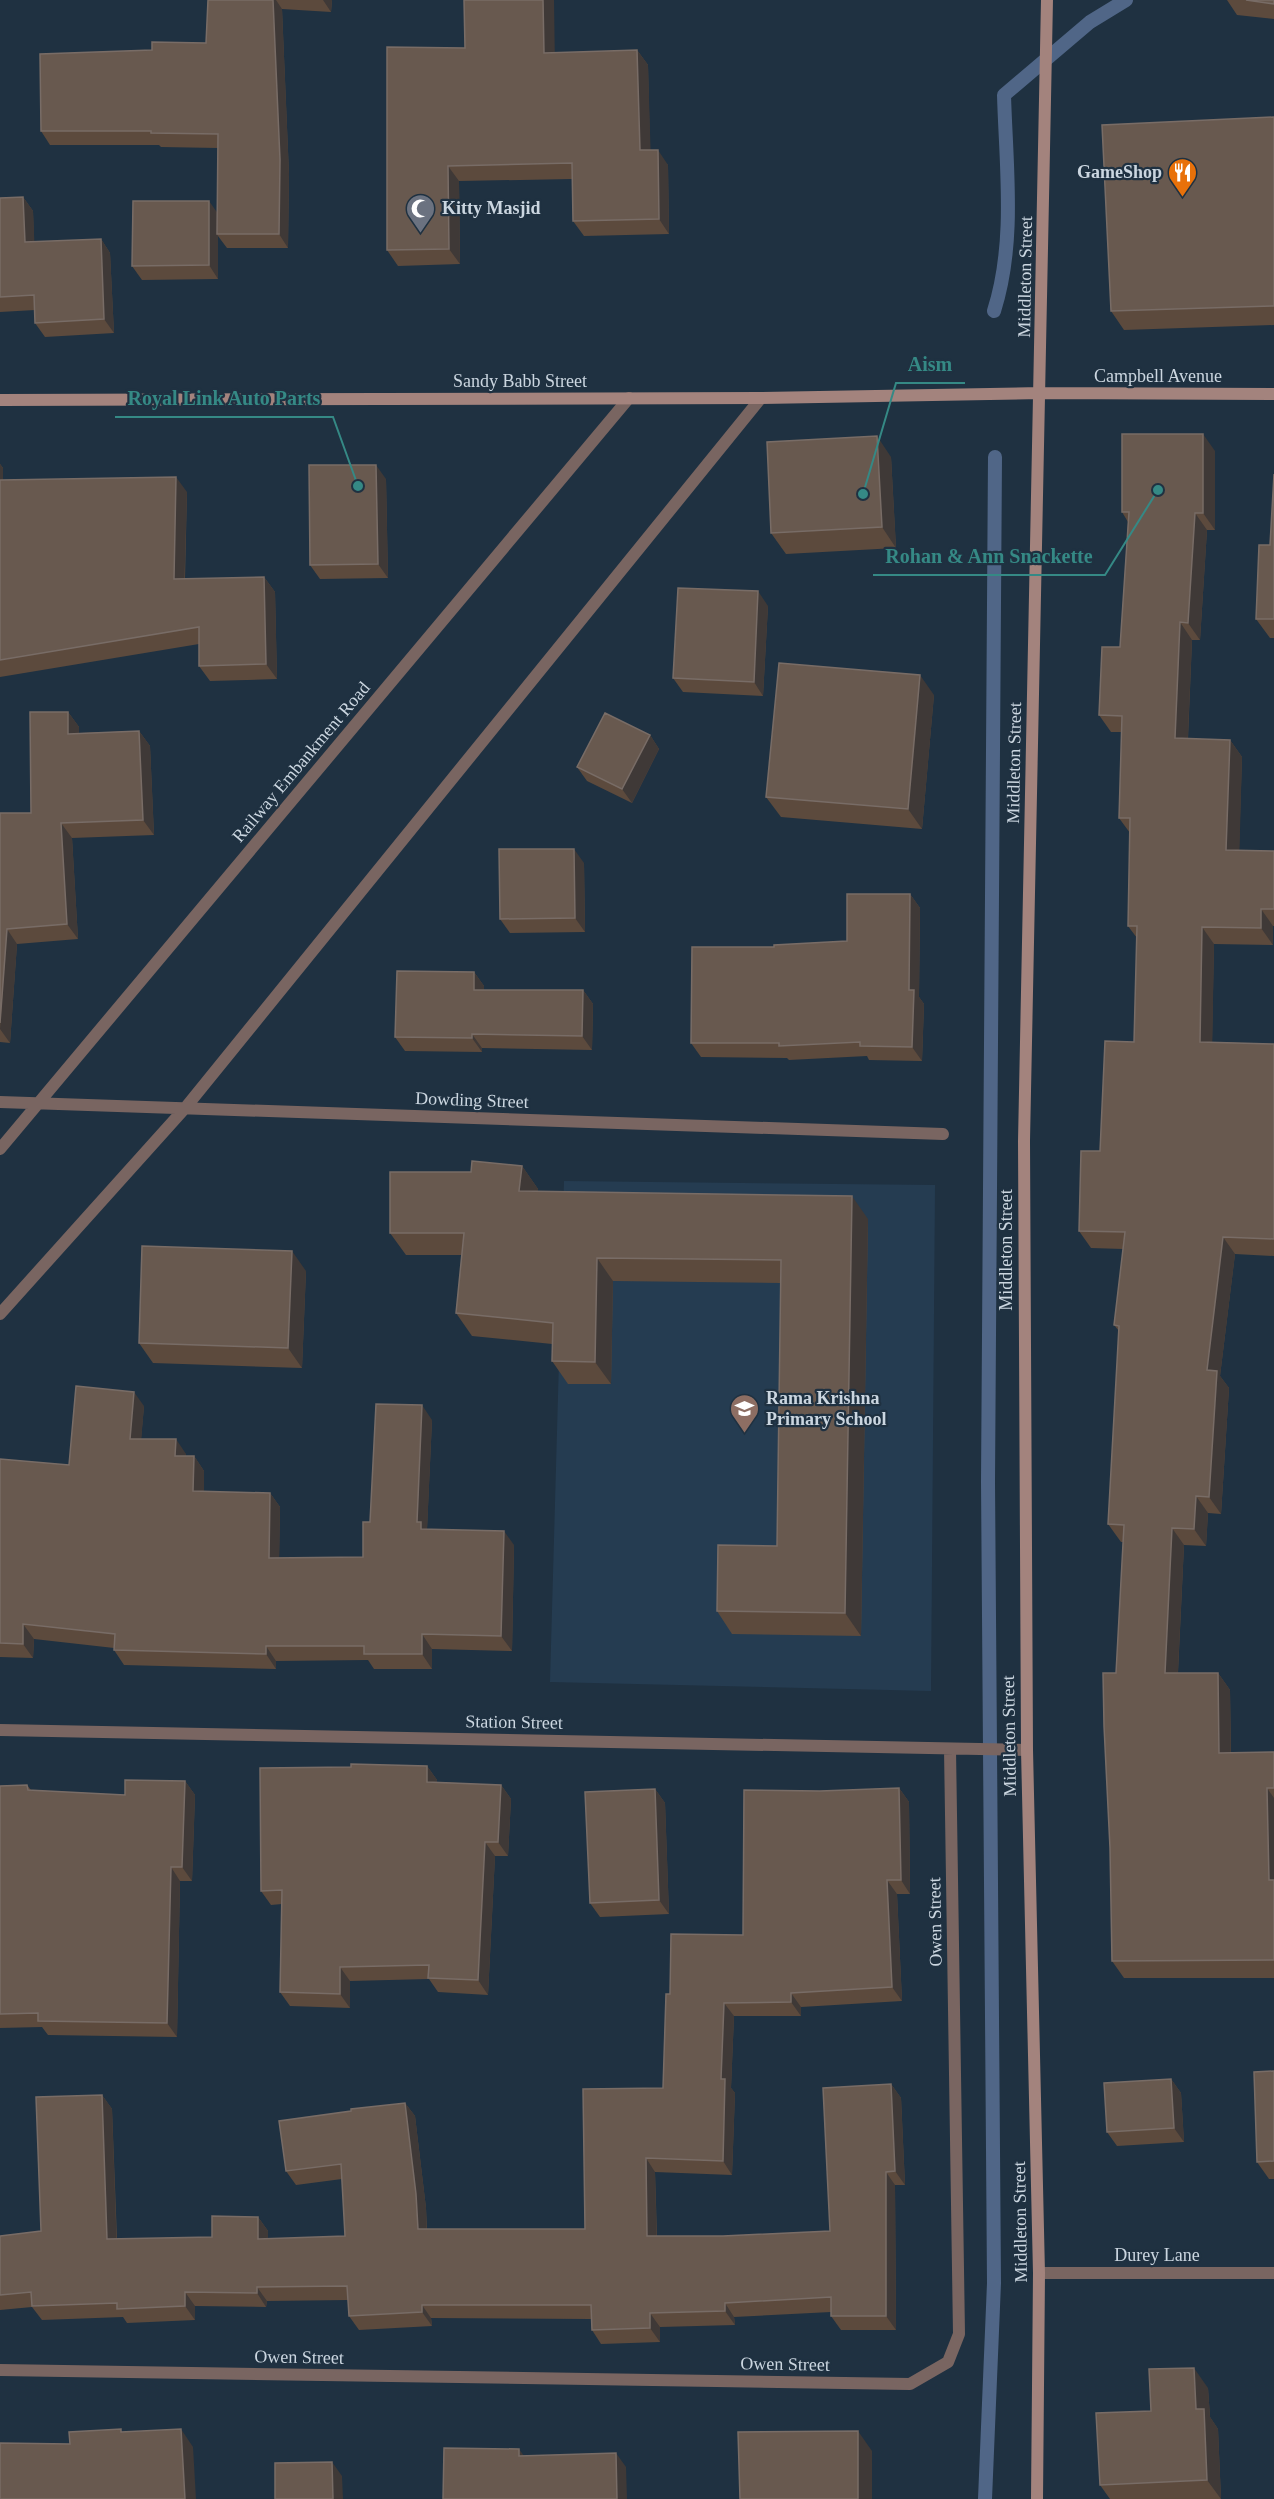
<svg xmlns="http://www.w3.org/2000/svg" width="1274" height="2499" font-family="'Times New Roman',serif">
<rect width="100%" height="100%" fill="#1f3141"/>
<path fill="#253c51" d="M564 1181 935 1185 931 1691 550 1682Z"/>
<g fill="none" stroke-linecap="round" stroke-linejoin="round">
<path stroke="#506687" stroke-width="14" d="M994 311C1016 242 1006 166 1004 95L1090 22 1126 0
M985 2499 994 2283 988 1482 995 457"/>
<path stroke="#796561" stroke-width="12" d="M0 1102 943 1134
M0 1149 629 398
M0 1314 186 1107 761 398
M0 1730 1027 1750
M1039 2273H1274
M0 2370 910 2384 948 2362 959 2334 950 1749"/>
<path stroke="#a3837d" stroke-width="12" d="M0 400 761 398 1041 393 1274 394
M1037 2499 1039 2273 1027 1750 1024 1141 1047 0"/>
</g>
<path fill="#5c4a3d" d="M208 0H332L331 12 282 9 289 174 288 248H227L218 236V279L142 280 132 266 217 213 218 148 161 147 159 145H50L41 131 152 50 206 43Z
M464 0H557H554V53L637 50 648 65 650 150 668 165 669 234 584 236 573 221 572 179 459 181 460 264 398 266 387 250 465 48Z
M1227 0H1274V19L1237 15Z
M1274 117V325L1124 330 1111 311Z
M23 197 33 211 34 242 101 239 110 253 114 333 45 337 35 323V310L0 312V198Z
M1215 451V530H1207L1200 640H1192L1188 739 1230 740 1242 757 1239 850 1274 851V926H1273V945L1214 944 1212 1042 1274 1044V1256L1235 1254 1220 1376 1229 1388 1221 1514 1208 1513 1206 1546 1184 1545 1178 1673H1218L1230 1690 1231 1753 1274 1752V1978H1124L1112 1961 1116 1673 1123 1542H1121L1108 1524 1119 1331 1114 1325 1123 1249 1091 1248 1079 1231 1100 1151 1134 1042 1137 938 1128 926 1130 833 1119 818 1122 732H1111L1099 715 1120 647 1128 522 1122 512Z
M891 457 896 548 786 554 771 533Z
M0 464 3 468V480L187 492 185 579 264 577 275 592 277 679 210 681 199 666V644L0 677Z
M1274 474V638H1270L1256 619 1270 545Z
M386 479 388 578 320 579 310 565Z
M768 606 763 696 683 692 673 678Z
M934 695 922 829 781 817 766 797Z
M68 712 79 727V733L139 731 150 746 154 835 72 838 78 939 17 944 10 1043 0 1042V813H31Z
M650 735 659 749 632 803 587 781 577 767Z
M584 863 585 932 510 933 500 919Z
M910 894 920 908 919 997 924 1004 922 1061 869 1060 867 1056 789 1060 787 1058 701 1057 691 1043 847 941Z
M474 972 484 986V990H583L593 1004 592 1050 482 1048V1052L405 1051 395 1037Z
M522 1166 538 1189 537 1192 868 1219 861 1636 732 1634 717 1611 777 1546 781 1283 613 1281 611 1384H568L552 1361V1344L472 1336 456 1313 462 1255H406L390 1233 471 1172Z
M306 1271 302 1368 153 1363 139 1343Z
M144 1406 141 1439 186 1454V1456H194L204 1471V1492L270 1493 280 1507 279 1558 363 1557 370 1522 432 1420 427 1529 514 1545 512 1651 432 1649V1669H374L368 1660 276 1661V1669L124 1665 114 1650V1648L34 1639 33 1658 0 1657V1459L69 1465Z
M427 1766 437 1780V1782L501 1785 511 1799 508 1856H495L488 1995 438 1992 429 1979 350 1981V2008L290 2006 280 1992 282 1904 271 1905 261 1891Z
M185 1781 195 1795 192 1881H180L177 2037 48 2035 42 2027 0 2028V1786L27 1785 31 1790 125 1795Z
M899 1788 909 1802 910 1894H897L902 2001 801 2007V2016H734L731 2088 735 2093 732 2175 655 2172 657 2236H723L830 2231 891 2084 901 2098 905 2185H895L896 2330H841L831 2316V2312L734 2317 735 2325 660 2327V2342L601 2344 592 2330 591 2319 431 2318 432 2326 359 2330 349 2316 348 2300 267 2301 266 2307 195 2306V2320L127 2323 123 2317 42 2320 32 2307 0 2310V2236L41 2231 102 2095 112 2109 117 2239 212 2237 258 2217 268 2231V2239L345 2236 342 2179 296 2185 286 2171 351 2111 405 2103 415 2116 426 2208 427 2229H585L663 2088 670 1994 743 1935 820 1791Z
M655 1789 665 1803 669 1914 600 1917 590 1903Z
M1274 2071V2179H1269L1257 2162Z
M1171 2079 1181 2093 1184 2142 1117 2146 1107 2132Z
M1208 2388 1210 2417 1218 2429 1221 2499H1110L1100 2485 1151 2411Z"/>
<path fill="#3f3937" d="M273 0H276L282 9 289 174 288 248 279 234Z
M323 0H332L331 12Z
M543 0H554L555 68 544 53Z
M637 50 648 65 651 165 640 150Z
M658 150 668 165 669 234 659 219Z
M448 166 459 181 460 264 449 249Z
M23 197 33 211 35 256 25 242Z
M209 201 219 215 217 234 218 236V279L209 265Z
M101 239 110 253 114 333 104 319Z
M1203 434 1215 451V530L1203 513Z
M877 436 891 457 896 548 882 527Z
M0 464 3 468V495L0 491Z
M376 465 386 479 388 578 378 564Z
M176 477 187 492 184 594 174 579Z
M1195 513 1207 530 1200 640 1188 623Z
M264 577 275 592 277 679 266 664Z
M758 591 768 606 763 696 754 682Z
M1180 622 1192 640 1187 756 1175 738Z
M920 675 934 695 922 829 908 809Z
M68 712 79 727V749L68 734Z
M139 731 150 746 154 835 143 820Z
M650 735 659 749 632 803 622 789Z
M1230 740 1242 757 1239 867 1226 850Z
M61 823 72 838 78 939 67 924Z
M574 849 584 863 585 932 575 918Z
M910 894 920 908 919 997 924 1004 922 1061 912 1047 909 990Z
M1261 909 1273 926V945L1261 928Z
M1202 927 1214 944 1212 1059 1200 1042Z
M7 929 17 944 10 1043 0 1029Z
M474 972 484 986V1004L474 990Z
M583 990 593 1004 592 1050 582 1036Z
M472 1034 482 1048V1052L472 1038Z
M522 1166 538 1189 535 1214 519 1191Z
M852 1196 868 1219 861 1636 845 1613Z
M1223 1237 1235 1254 1220 1376 1229 1388 1221 1514 1209 1497 1207 1370Z
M292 1251 306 1271 302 1368 288 1348Z
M597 1258 613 1281 611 1384 595 1362Z
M134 1392 144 1406 140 1454 130 1439Z
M422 1405 432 1420 427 1531 432 1544 417 1522Z
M176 1439 186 1454V1471L175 1456Z
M194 1456 204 1471V1506L193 1491Z
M270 1493 280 1507 279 1573 269 1558Z
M1196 1496 1208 1513 1206 1546 1194 1529Z
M1172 1528 1184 1545 1177 1690 1165 1673Z
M504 1531 514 1545 512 1651 501 1636Z
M23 1624 34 1639 33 1658 23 1644Z
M422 1634 432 1649V1669L422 1654Z
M266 1646 276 1661V1669L266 1654Z
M1218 1673 1230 1690 1231 1771 1219 1753Z
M427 1766 437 1780V1796L427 1782Z
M185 1781 195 1795 192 1881 182 1867Z
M501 1785 511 1799 508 1856 498 1842Z
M899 1788 909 1802 910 1894 901 1880Z
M1267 1788 1274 1798V1886L1269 1880Z
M655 1789 665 1803 669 1914 659 1900Z
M485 1842 495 1856 488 1995 478 1980Z
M171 1867 180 1881 177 2037 167 2023Z
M887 1880 897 1894 902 2001 892 1987Z
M340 1967 350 1981V2008L340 1994Z
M791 1993 801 2007V2016L791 2002Z
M724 2003 734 2016 731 2088 735 2093 732 2175 723 2161 721 2079Z
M1171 2079 1181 2093 1184 2142 1174 2128Z
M891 2084 901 2098 905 2185 895 2171Z
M102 2095 112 2109 117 2253 107 2239Z
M405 2103 415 2116 426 2208 427 2243 418 2229Z
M646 2158 655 2172 657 2250 647 2236Z
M886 2172 895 2185 896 2330 886 2316Z
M258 2217 268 2231V2253L258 2239Z
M257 2287 267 2301 266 2307 257 2293Z
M185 2292 195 2306V2320L185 2306Z
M725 2303 734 2317 735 2325 725 2311Z
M422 2305 431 2318 432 2326 422 2312Z
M650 2313 660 2327V2342L650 2328Z
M1194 2368 1208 2388 1210 2417 1218 2429 1221 2499 1207 2480 1196 2409Z
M181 2429 193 2447 196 2499H185Z
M858 2431 872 2451V2499H858Z
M519 2449 529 2463 519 2456Z
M616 2453 626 2467 627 2499H617Z
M332 2462 342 2476 343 2499H333Z"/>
<path fill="#68594f" stroke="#786c66" stroke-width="1.5" d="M208 0H273L280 160 279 234H217L218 134 151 133V131H41L40 54 152 50V42L206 43Z
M464 0H543L544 53 637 50 640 150H658L659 219 573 221 572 163 448 166 449 249 387 250V47L465 48Z
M1246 0H1274V4Z
M1274 117V306L1111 311 1102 125Z
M23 197 25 242 101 239 104 319 35 323 34 295 0 297V198Z
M133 201H209V265L132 266Z
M1122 434H1203V513H1195L1188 623 1180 622 1175 738 1230 740 1226 850 1274 851V909H1261V928L1202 927 1200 1042 1274 1044V1239L1223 1237 1207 1370 1217 1371 1209 1497 1196 1496 1194 1529 1172 1528 1165 1673H1218L1219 1753 1274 1752V1788H1267L1269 1880H1274V1960L1112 1961 1110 1848 1104 1726 1103 1673H1116L1124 1525 1108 1524 1119 1326 1114 1325 1125 1232 1079 1231 1081 1151H1100L1105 1041 1134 1042 1137 926H1128L1130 818H1119L1122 716 1099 715 1102 647H1120L1129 512H1122Z
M877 436 882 527 771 533 767 442Z
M309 465H376L378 564 310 565Z
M1274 474V619H1256L1259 545H1270Z
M176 477 174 579 264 577 266 664 199 666V627L0 660V480Z
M678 588 758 591 754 682 673 678Z
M779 663 920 675 908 809 766 797Z
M30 712H68V734L139 731 143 820 61 823 67 924 7 929 0 1023V813H31Z
M605 713 650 735 622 789 577 767Z
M499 849H574L575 918 500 919Z
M847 894H910L909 990H914L912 1047 860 1046V1042L779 1046V1043H691L692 947H774V945L847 941Z
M397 971 474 972V990H583L582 1036 472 1034V1038L395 1037Z
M472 1161 522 1166 519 1191 852 1196 845 1613 717 1611 718 1545 777 1546 781 1260 597 1258 595 1362 552 1361 553 1323 456 1313 464 1233H390V1172H471Z
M142 1246 292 1251 288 1348 139 1343Z
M76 1386 134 1392 130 1439H176L175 1456H194L193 1491 270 1493 269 1558 363 1557V1522H370L376 1404 422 1405 417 1522H421V1529L504 1531 501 1636 422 1634V1654H364V1646H266V1654L114 1650 115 1634 23 1624V1644L0 1643V1459L69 1465Z
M351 1764 427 1766V1782L501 1785 498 1842H485L478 1980 428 1978 429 1965 340 1967V1994L280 1992 282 1890 261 1891 260 1768 351 1767Z
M125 1780 185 1781 182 1867H171L167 2023 38 2021V2013L0 2014V1786L27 1785 28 1790 125 1795Z
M899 1788 901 1880H887L892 1987 791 1993V2002L724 2003 721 2079H725L723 2161 646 2158 647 2236H723L830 2231 823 2088 891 2084 895 2171 886 2172V2316H831V2297L725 2303V2311L650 2313V2328L592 2330 591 2305H422V2312L349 2316 347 2286 257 2287V2293L185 2292V2306L117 2309V2303L32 2306 31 2292 0 2295V2236L41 2231 36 2097 102 2095 107 2239 212 2237V2216L258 2217V2239L345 2236 341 2164 286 2171 279 2121 351 2111V2109L405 2103 416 2194 418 2229H585L583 2089 663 2088 666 1994H670L671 1934 743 1935 744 1790 820 1791Z
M655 1789 659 1900 590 1903 585 1792Z
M1274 2071V2161L1257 2162 1254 2072Z
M1171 2079 1174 2128 1107 2132 1104 2083Z
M1194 2368 1196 2409H1204L1207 2480 1100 2485 1096 2413 1151 2411 1149 2369Z
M121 2429V2432L181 2429 185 2499H0V2443L70 2444 69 2432Z
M858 2431V2499H740L738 2432Z
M444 2448 519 2449V2456L616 2453 617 2499H443Z
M332 2462 333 2499H275V2463Z"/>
<defs>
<symbol id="restaurant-pin" viewBox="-11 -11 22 30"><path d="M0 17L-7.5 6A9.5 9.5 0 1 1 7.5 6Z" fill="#e8710a" stroke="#1f3141"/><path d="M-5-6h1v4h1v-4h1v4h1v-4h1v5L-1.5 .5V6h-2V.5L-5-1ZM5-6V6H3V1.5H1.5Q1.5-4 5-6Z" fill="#fff"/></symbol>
<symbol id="mosque-pin" viewBox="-11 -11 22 30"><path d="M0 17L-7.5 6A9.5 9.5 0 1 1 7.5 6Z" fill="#6b7280" stroke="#1f3141"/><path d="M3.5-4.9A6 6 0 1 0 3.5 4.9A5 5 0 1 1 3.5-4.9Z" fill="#fff"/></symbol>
<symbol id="school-pin" viewBox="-11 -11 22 30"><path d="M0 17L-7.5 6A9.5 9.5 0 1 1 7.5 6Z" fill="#8d6e63" stroke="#1f3141"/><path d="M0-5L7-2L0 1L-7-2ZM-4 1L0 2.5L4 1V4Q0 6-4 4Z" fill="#fff"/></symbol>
</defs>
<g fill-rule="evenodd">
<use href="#restaurant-pin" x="1166" y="156" width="33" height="45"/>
<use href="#mosque-pin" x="404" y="192" width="33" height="45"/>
<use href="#school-pin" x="728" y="1392" width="33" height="45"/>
</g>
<g text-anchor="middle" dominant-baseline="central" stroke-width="4.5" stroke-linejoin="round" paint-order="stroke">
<g font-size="18" font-weight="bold" fill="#cbd6e0" stroke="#1f3141" text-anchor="start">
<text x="1162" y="172" text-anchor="end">GameShop</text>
<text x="442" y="208">Kitty Masjid</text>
<text x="766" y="1398">Rama Krishna<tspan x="766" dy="21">Primary School</tspan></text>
</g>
<g font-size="18" fill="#cbd6e0" stroke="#1f3141">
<text transform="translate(1025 277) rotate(-89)">Middleton Street</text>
<text x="1158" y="376">Campbell Avenue</text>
<text x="520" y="381">Sandy Babb Street</text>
<text transform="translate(301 762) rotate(-50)">Railway Embankment Road</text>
<text transform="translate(1014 763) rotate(-89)">Middleton Street</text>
<text transform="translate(472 1100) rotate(2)">Dowding Street</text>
<text transform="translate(1006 1250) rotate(-90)">Middleton Street</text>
<text transform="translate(514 1722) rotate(1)">Station Street</text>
<text transform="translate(1009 1736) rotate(-91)">Middleton Street</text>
<text transform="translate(935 1922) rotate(-91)">Owen Street</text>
<text transform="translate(1020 2222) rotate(-91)">Middleton Street</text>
<text x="1157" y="2255">Durey Lane</text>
<text transform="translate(299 2357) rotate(1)">Owen Street</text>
<text transform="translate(785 2364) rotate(1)">Owen Street</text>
</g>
</g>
<path fill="none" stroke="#358985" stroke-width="2" d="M863 494L896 383H965M358 486L333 417H115M1158 490L1105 575H873"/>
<g fill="#358985" stroke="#1f3141" stroke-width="2">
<circle cx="863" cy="494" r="6"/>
<circle cx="358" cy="486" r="6"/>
<circle cx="1158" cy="490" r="6"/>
</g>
<g font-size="20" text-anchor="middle" font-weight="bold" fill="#358985" stroke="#1f3141" stroke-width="4.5" stroke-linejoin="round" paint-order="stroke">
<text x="930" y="371">Aism</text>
<text x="224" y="405">Royal Link Auto Parts</text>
<text x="989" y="563">Rohan &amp; Ann Snackette</text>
</g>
</svg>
